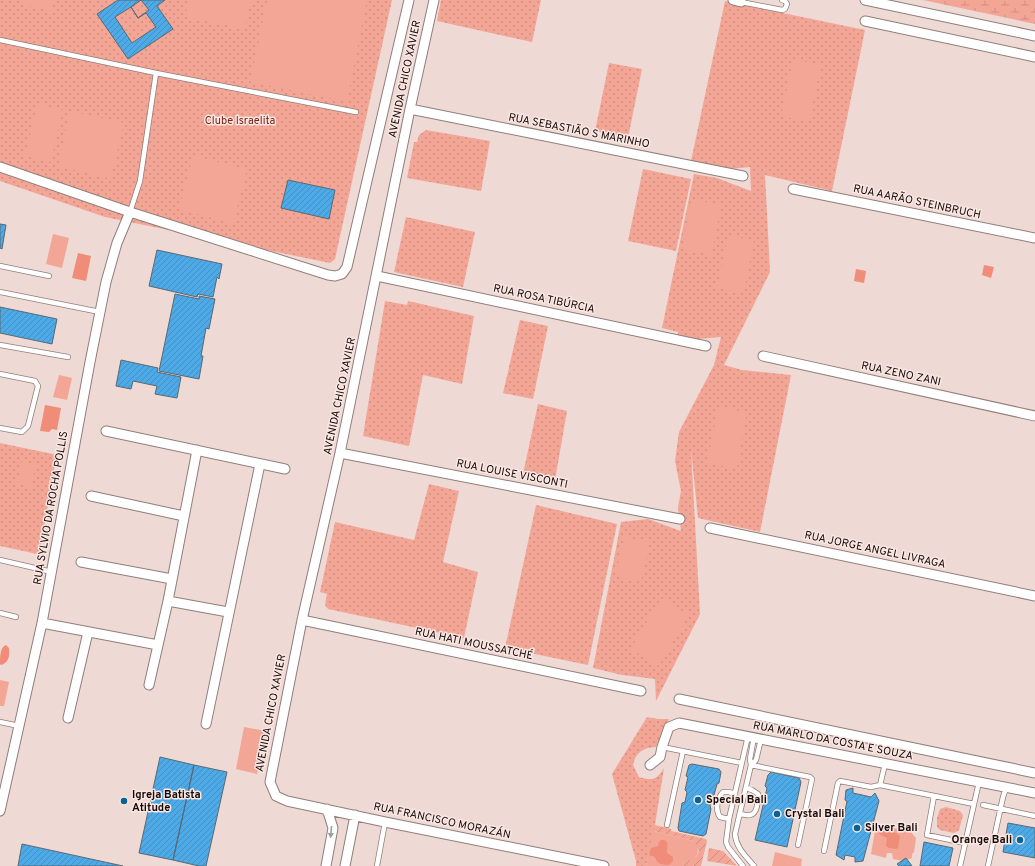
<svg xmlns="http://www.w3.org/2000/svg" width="1035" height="866" font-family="Overpass,sans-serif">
<defs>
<pattern id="grass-dots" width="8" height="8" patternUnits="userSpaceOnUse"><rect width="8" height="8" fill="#f3a696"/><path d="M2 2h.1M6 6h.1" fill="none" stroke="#cf8e80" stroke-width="1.8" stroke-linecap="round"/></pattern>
<pattern id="wetland-marsh" width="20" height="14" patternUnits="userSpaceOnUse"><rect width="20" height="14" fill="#f3a696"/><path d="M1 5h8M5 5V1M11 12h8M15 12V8" fill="none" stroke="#cf8e80"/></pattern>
<pattern id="garden-furrows" width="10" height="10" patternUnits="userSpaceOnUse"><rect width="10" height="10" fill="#f3a696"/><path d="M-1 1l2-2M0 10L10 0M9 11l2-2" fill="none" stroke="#cf8e80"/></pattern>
<pattern id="building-hatch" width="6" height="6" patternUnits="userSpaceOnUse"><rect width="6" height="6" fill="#4daae6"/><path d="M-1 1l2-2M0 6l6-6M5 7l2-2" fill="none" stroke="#4291c4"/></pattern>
</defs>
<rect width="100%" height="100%" fill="#eed9d5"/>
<path fill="url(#grass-dots)" d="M0 0H392L335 259 330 263 105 217 0 181Z
M441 0H541L532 42 437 21Z
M725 1 865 30 832 191 765 175 770 272 724 365 742 370 791 375 760 532 698 518 691 449 700 614 656 701 655 679 622 675 593 668 621 522 648 519 681 531 678 507 681 491 675 461 679 432 714 365 721 337 687 340 678 338V332L662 328 694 174 717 178 751 191 750 167 729 169 691 161Z
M609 63 642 69 628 138 595 131Z
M426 130 490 141 481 191 407 178 414 142H417L419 135Z
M643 169 691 179 676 251 628 241Z
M406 217 475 232 463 287 394 272Z
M385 301 407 305 408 301 474 316 462 384 423 375 409 446 363 436Z
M520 320 548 326 533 399 503 393Z
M538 404 567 411 555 480 523 474Z
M0 443 53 454 56 457 40 552 37 554 0 546Z
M429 484 459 491 443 562 478 572 464 638 328 609 325 605 327 594 320 592 335 522 414 540Z
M536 505 617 524 588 665 505 648Z
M647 717 658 719H669L656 747C643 748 636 752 633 765L639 777C652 781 657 780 664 768L655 825 646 866H636V861L612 774Z
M946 807 960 811 963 815 959 830 954 833 940 830 937 827V818L940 809Z"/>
<path fill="url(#wetland-marsh)" d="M923 0H1035V24Z"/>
<path fill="url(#garden-furrows)" d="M655 825 671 829V831L706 839 707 841 701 866H683L684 861 696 857 699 851 693 841 653 831Z
M709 848 723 851 737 866 707 861Z"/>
<path fill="#f3a696" d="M24 0H54L52 11 23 5Z
M188 0H251L245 29 185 17Z
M267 0H367L347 102 250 82Z
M793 59 821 65 809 122 781 116Z
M37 104 63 110 51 162 25 156Z
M70 111 124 123 111 179 58 166Z
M193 155 247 170 233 224 179 209Z
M691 199 721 205 712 255 682 249Z
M53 234 69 238 62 268 46 264Z
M728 235 754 241 744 293 717 288Z
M59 375 72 378 67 400 53 397Z
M718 407 747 412 737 469 707 463Z
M22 461 36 464 32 487 17 484Z
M624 537 650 542 641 582 615 576Z
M661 598 689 615 659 666 630 649Z
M0 680 9 682 4 706H0Z
M244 727 266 731 257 774 236 769Z
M876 825 910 831 916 838 914 852 912 854V858L904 861 893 859 892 853H887L886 858 871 854Z
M653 831 693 841C702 850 698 861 684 861L683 866H646Z
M775 852 802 859 801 865 802 866H772Z"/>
<path fill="#ef8d79" d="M78 253 91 256 86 281 72 278Z
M984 265 994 267 991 278 982 275Z
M856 269 866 271 864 283 854 281Z
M45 405 61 408 57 430 52 429 49 432 40 431Z
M6 645 9 648C10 655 9 663 1 665L0 664C0 657 0 647 6 645Z
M880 826 894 828V832L900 836 898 848 896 849 889 848 886 846 887 838 879 834Z
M661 840C670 839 667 847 667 853L673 857V861L669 865C663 865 656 864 655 857L649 855 651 848 658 846 659 842Z"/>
<path fill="url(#building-hatch)" stroke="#5a6872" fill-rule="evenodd" d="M118 0H165L157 6 173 29 128 59 97 14ZM131 7 138 18 146 13 156 27 132 43 115 17Z
M141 0 149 10 138 18 131 7Z
M288 180 335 190 329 219 281 208Z
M0 224 6 225 2 249 0 248Z
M157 250 222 264 219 279 217 277 213 297 198 294 197 297 149 286Z
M175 294 199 299V296L215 299 209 329 206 328 201 356H203L199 379 159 371Z
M0 307 57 319 52 344 0 333Z
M121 360 158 368 157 372 181 377 177 398 155 394 157 386 133 381 131 389 116 386Z
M160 757 194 765 173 860 139 853Z
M692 764 719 769 721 772 719 783 717 784 714 795 712 797 710 806 711 809 706 834 703 836 679 831 678 828 682 803 685 802 687 792 685 790 688 777 686 776 689 765Z
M194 765 227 772 206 866H199L173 860Z
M771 772 799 778 801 782 787 847 755 840 767 788 765 786 768 775Z
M853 788V793L871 797 875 793 879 801 863 861 855 862V857L845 855 844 860 836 855 847 801 845 800 846 790Z
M1008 823 1035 828V858L1003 852Z
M924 842 953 848 949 866H920Z
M22 844 123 866H18Z
M906 858 912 866H899L897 864Z"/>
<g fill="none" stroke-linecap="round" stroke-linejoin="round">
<defs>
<path id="lane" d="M741 2 782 10 785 9 787 4 785 1 782 0
M0 40 156 73 356 112
M130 212 140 181 156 73
M0 266 49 276
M0 292 100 312
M0 345 68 357
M0 374 35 381 38 386 28 426 22 432 0 428
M0 560 52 572
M0 613 16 617
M0 722 19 726
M754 737 750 759 751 765 735 834C736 848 746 856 754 866
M662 747 742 763
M751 765 810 777 812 779 798 845
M751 765 756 760 761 739
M880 785 885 764
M934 796 927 835 965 843
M983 805 1035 816
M740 814C743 814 747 816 750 815 758 814 758 800 758 794L752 790 746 788
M729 819 720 817C715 810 717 798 723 792H729L735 794
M667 825 683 751
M824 851 838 783 840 781 871 787 880 785 974 804
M377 866 385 822
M743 866 728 847 726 842 729 819 748 736
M960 866 979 782
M988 866 1003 797 1006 788"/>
<path id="street" d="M434 0 410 109 340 453 302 620 270 782 276 796 287 801 385 822 604 866
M733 0 741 2
M865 0 1035 36
M865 21 1035 57
M410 109 743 176
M0 167 130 212 328 275 335 276 342 274 347 267 409 0
M793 189 1035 238
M377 276 706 346
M763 356 1035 416
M106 431 285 469
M340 453 680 519
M91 496 184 516
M710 528 1035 596
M81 562 172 579
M168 601 228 612
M302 620 641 691
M42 623 158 645
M149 685 168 601 197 450
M679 699 1035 773
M68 718 88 632
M206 724 260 464
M650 765 660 757 662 747 669 727 679 723 1035 793
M0 811 42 623 90 362 106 282 117 243 130 212
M326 866 333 828 327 809
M345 866 355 815"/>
</defs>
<use href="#lane" stroke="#907e7a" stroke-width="6"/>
<use href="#street" stroke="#907e7a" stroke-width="11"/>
<use href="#lane" stroke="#fff" stroke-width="4.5"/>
<use href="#street" stroke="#fff" stroke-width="9"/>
</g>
<defs><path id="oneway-solid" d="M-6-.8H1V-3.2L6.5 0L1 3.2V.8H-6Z"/></defs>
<use fill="#a09d9d" href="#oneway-solid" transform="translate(331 832) rotate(95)"/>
<g fill="#046493" stroke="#fbe6e2" stroke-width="1.5">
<circle cx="698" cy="800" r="4"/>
<circle cx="124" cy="801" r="4"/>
<circle cx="777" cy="814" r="4"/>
<circle cx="857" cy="828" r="4"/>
<circle cx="1020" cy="840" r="4"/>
</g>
<g text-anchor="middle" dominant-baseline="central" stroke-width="3" stroke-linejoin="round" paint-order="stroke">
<g font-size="11" fill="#120b0a" stroke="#fbe6e2">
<text transform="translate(405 79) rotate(-78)">AVENIDA CHICO XAVIER</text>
<text transform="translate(579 131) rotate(11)">RUA SEBASTIÃO S MARINHO</text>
<text transform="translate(917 202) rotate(12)">RUA AARÃO STEINBRUCH</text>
<text transform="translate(544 299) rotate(12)">RUA ROSA TIBÚRCIA</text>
<text transform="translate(901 374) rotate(12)">RUA ZENO ZANI</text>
<text transform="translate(340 396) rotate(-78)">AVENIDA CHICO XAVIER</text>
<text transform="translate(512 474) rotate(11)">RUA LOUISE VISCONTI</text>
<text transform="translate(51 508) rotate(-80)">RUA SYLVIO DA ROCHA POLLIS</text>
<text transform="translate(875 550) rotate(12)">RUA JORGE ANGEL LIVRAGA</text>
<text transform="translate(474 644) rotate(12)">RUA HATI MOUSSATCHÉ</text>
<text transform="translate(271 713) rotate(-79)">AVENIDA CHICO XAVIER</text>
<text transform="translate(833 741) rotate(11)">RUA MARLO DA COSTA E SOUZA</text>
<text transform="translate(442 821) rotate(12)">RUA FRANCISCO MORAZÁN</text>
</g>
<g font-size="11" fill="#792313" stroke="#fbe6e2">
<text x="240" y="121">Clube Israelita</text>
</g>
<g font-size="11" font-weight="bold" fill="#120b0a" stroke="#fbe6e2" text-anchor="start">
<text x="132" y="795">Igreja Batista<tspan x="132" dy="13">Atitude</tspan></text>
<text x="706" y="800">Special Bali</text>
<text x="785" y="814">Crystal Bali</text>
<text x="865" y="828">Silver Bali</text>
<text x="1012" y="840" text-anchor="end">Orange Bali</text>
</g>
</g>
</svg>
